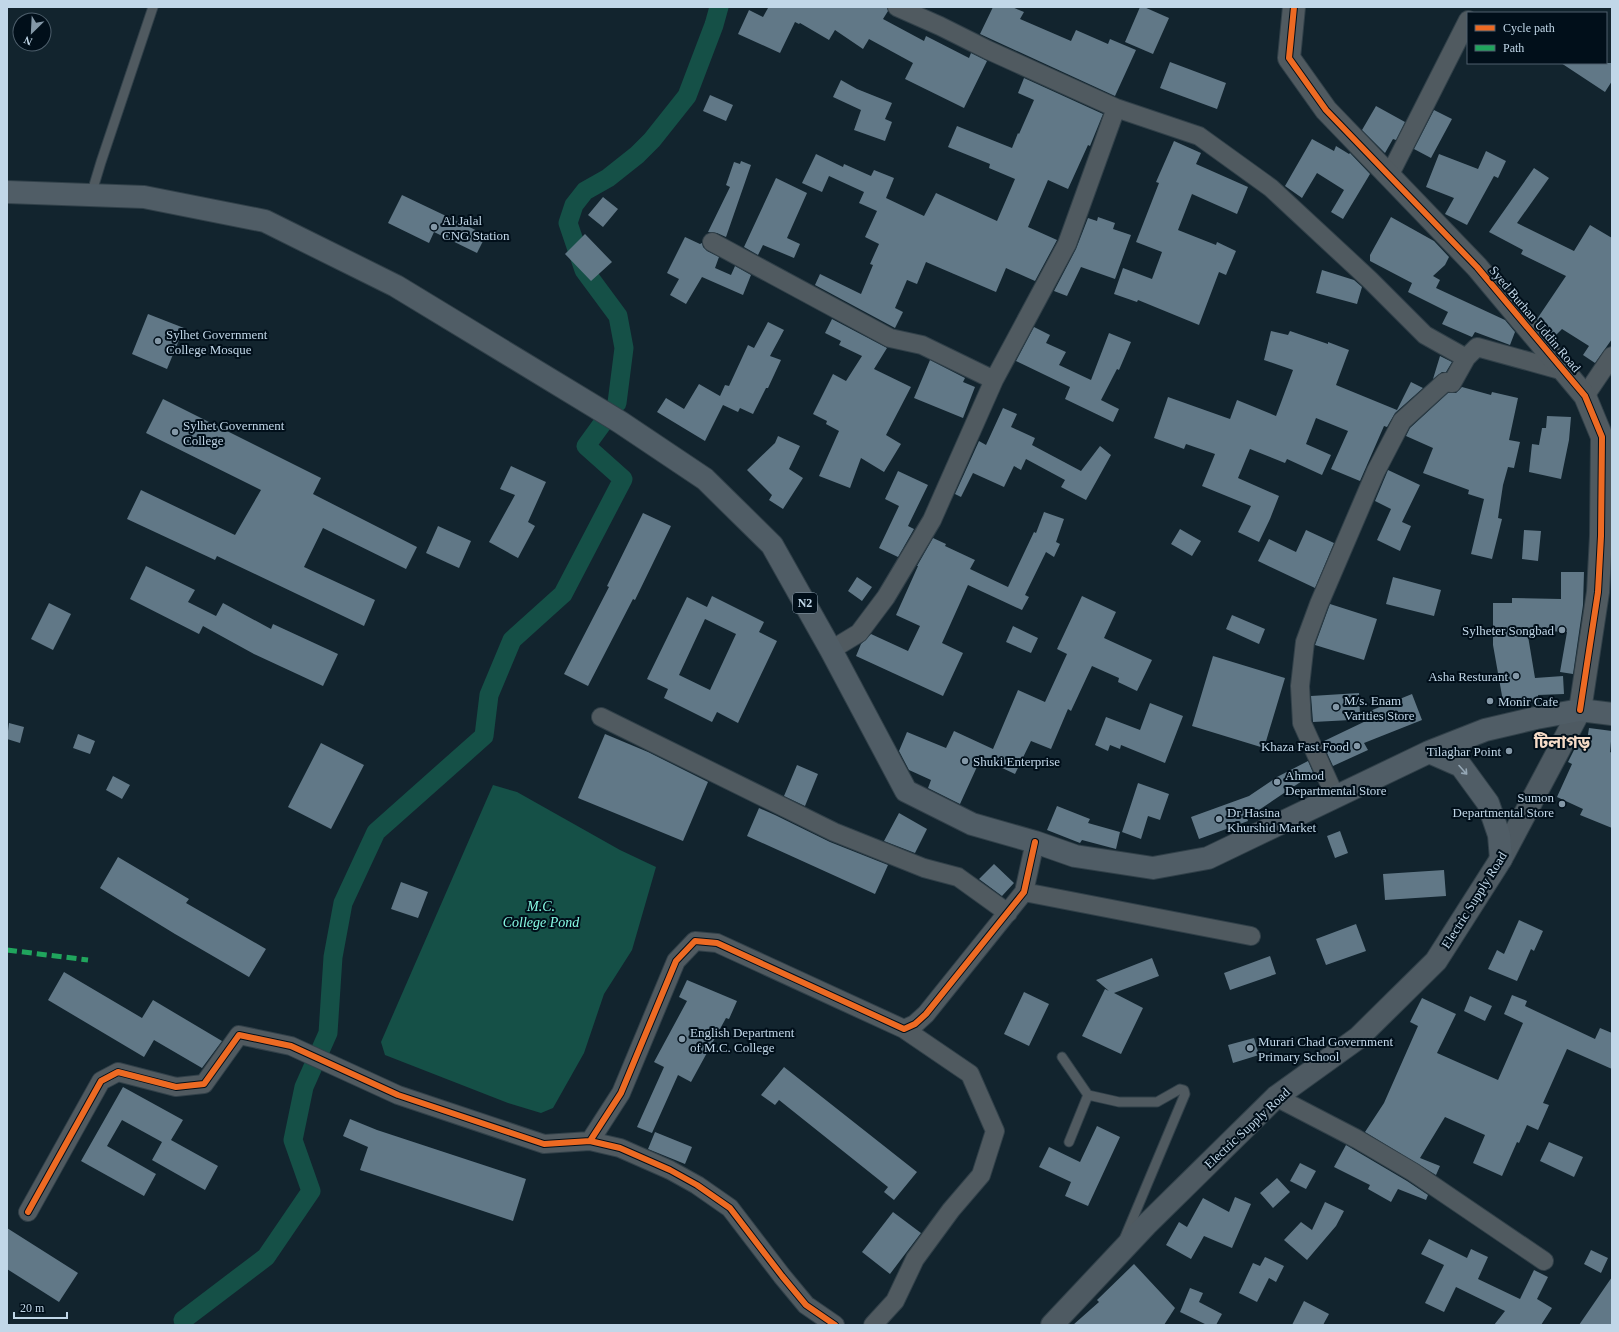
<svg xmlns="http://www.w3.org/2000/svg" width="1619" height="1332" font-family="'Times New Roman','Noto Sans Bengali',serif">
<rect width="100%" height="100%" fill="#12242e"/>
<path fill="#155047" d="M493 785 517 792 620 850 656 867 632 950 604 994 584 1053 553 1108 541 1113 508 1103 385 1055 381 1042Z"/>
<g fill="none" stroke-linecap="round" stroke-linejoin="round">
<path stroke="#155047" stroke-width="5.5" d="M180 1325 183 1320"/>
<path stroke="#155047" stroke-width="19" d="M617 403 624 348 618 316 584 270 568 223 574 205 585 191 608 178 637 155 652 140 687 96 714 25 719 7
M183 1320 266 1257 311 1191 293 1140 304 1087 328 1033 333 957 343 903 376 832 484 736 489 695 512 640 563 594 623 479 586 446 602 424"/>
</g>
<path fill="#617887" fill-rule="evenodd" d="M766 7H887L888 11 883 19 924 41 926 36 969 58 971 53 987 61 964 108 905 79 913 63 869 39 863 49 835 30 829 40 800 23 799 24 795 22 780 53 738 34 749 10 763 17 768 8Z
M993 7H1012L1024 12 1020 19 1071 41 1076 30 1108 44 1110 39 1136 50 1115 96 980 34Z
M1140 7H1144L1169 18 1153 54 1125 42Z
M1170 62 1226 83 1217 109 1160 88Z
M1561 63H1612V81L1605 92Z
M1024 78 1103 114 1090 146 1088 145 1068 189 1048 180 1028 227 1057 240 1035 281 1006 268 996 292 926 262 917 284 907 280 895 308 903 312 895 328 815 285 820 274 861 294 873 265 870 264 879 244 865 237 877 211 859 203 864 192 829 176 822 192 802 183 816 154 843 167 844 164 871 176 874 170 894 178 886 198 924 216 936 193 997 221 1015 179 989 168 990 164 948 147 957 126 1012 148 1018 133 1019 134 1034 100 1018 93Z
M841 80 857 89 892 103 885 119 892 122 885 141 854 130 861 110 833 97Z
M710 95 733 105 726 121 703 111Z
M1376 106 1405 122 1396 140 1393 139 1385 153 1362 130Z
M1434 110 1452 119 1431 158 1414 149Z
M1312 139 1334 151 1336 146 1349 154 1350 153 1370 174 1343 219 1331 212 1344 190 1317 173 1302 198 1285 186Z
M1174 141 1201 153 1196 164 1248 187 1237 214 1192 194 1178 230 1216 245 1217 242 1236 251 1226 275 1219 272 1199 325 1138 300 1137 302 1114 294 1123 268 1152 279 1162 252 1136 242 1159 183 1156 182Z
M1486 151 1506 161 1498 178 1494 176 1467 225 1445 214 1454 198 1426 187 1439 154 1478 169Z
M741 161 751 165 726 237 717 233 708 232 730 187 726 185 734 162 740 164Z
M1534 168 1549 178 1517 223 1574 251 1590 225 1612 238V339L1595 363 1583 355 1589 346 1562 329 1553 338 1537 319 1566 276 1521 254 1523 250 1489 232Z
M776 178 807 193 787 238 800 244 794 258 763 245 758 255 744 247Z
M402 195 486 235 477 253 434 232 429 243 388 223Z
M603 197 618 209 603 227 588 215Z
M1098 217 1115 223 1113 229 1131 235 1115 279 1081 267 1067 296 1054 291 1076 249 1088 218 1097 221Z
M1391 217 1434 241 1449 257 1445 265 1433 276 1440 280 1436 288 1505 320 1515 332 1510 345 1475 332 1472 337 1442 324 1448 312 1408 292 1412 283 1370 261V255Z
M585 234 612 262 591 281 565 254Z
M685 237 700 244 702 243 703 247 707 251 719 257 715 268 731 275 735 266 751 275 743 295 702 277 686 304 670 295 679 279 667 273Z
M1322 270 1354 280 1362 287 1357 304 1316 293Z
M148 314 184 328 167 369 132 354Z
M832 319 887 348 874 369 911 387 886 435 901 444 884 472 861 458 850 488 819 476 839 431 826 424 827 421 813 414 833 374 846 381 862 356 839 345 841 341 825 333Z
M768 322 784 330 770 356 781 360 768 388H766L753 414 740 408 738 412 723 405 705 441 657 412 666 398 684 409 699 384 720 396 725 385 729 386 748 345 754 348Z
M1034 327 1050 335 1046 343 1066 352 1059 365 1091 380 1109 333 1131 342 1119 370 1117 369 1101 400 1119 409 1113 422 1065 399 1070 387 1016 361Z
M1271 331 1288 335 1290 331 1328 344V342L1349 350 1336 385 1397 410 1411 382 1423 388 1395 413 1387 427 1384 426 1360 481 1331 469 1348 431 1316 418 1306 444 1331 455 1322 475 1287 459 1285 463 1250 449 1238 478 1279 496 1270 519 1259 542 1238 532 1251 506 1202 486 1215 454 1186 444 1184 449 1154 438 1168 397 1230 419 1237 400 1276 416 1293 370 1264 360Z
M1440 356 1452 362 1446 372H1442L1433 379Z
M930 360 965 378 963 382 975 387 963 418 914 398Z
M1462 387 1491 395 1492 392 1518 398 1509 440 1520 442 1514 468 1508 467 1503 485 1498 518 1502 519 1492 559 1471 554 1484 499 1468 494 1469 490 1423 473 1433 448 1406 436 1410 428 1448 393H1456Z
M163 399 321 478 313 494 417 547 406 569 323 528 304 567 375 600 364 626 217 556 215 560 127 519 141 490 235 535 261 490 146 433Z
M1003 408 1017 414 1011 427 1035 438 1032 445 1081 471 1100 446 1111 455 1086 500 1061 487 1065 480 1026 459 1021 470 1014 466 1004 487 973 473 961 497 955 494 979 441 986 445Z
M1547 416 1571 417 1569 440 1561 479 1529 472 1532 444 1539 445 1542 428H1546Z
M778 436 800 446 789 469 803 478 783 509 769 500 772 495 747 470 775 443Z
M511 466 546 482 528 522 535 526 518 558 489 542 515 495 500 489Z
M1388 470 1420 485 1402 522 1411 526 1400 551 1377 540 1391 509 1375 501Z
M898 471 928 485 908 526 914 529 898 557 879 548 899 506 885 499Z
M1044 512 1064 519 1056 542 1060 544 1054 557 1046 552 1025 595 1029 597 1022 610 968 585 942 643 963 653 943 696 856 656 861 644 871 634 908 651 920 626 896 615 918 566H917L933 538 946 544 945 546 975 560 970 569 1008 587 1034 532 1036 533Z
M643 513 671 526 635 600 633 599 588 686 564 674 609 587 607 586Z
M438 526 471 541 459 568 426 553Z
M1180 529 1201 541 1192 556 1171 544Z
M1306 530 1334 543 1315 588 1258 561 1269 539 1296 552Z
M1524 530 1541 531 1538 561 1522 559Z
M146 566 195 590 188 602 216 616 223 603 271 629 273 624 338 654 323 686 254 654 203 626 199 634 130 599Z
M1561 572H1584L1583 605 1573 674 1560 672 1567 632 1527 630 1535 678 1563 676 1564 694 1538 695 1539 701 1504 707 1493 645V603H1512V598L1561 599Z
M857 577 872 587 862 601 848 591Z
M1393 577 1441 590 1434 616 1386 604Z
M712 596 764 622 759 632 777 641 738 723 717 712 712 722 664 698 668 689 647 679 687 597 707 607ZM705 619 736 634 710 690 679 675Z
M1082 596 1116 612 1104 638 1152 660 1137 691 1118 682 1119 678 1092 666 1071 711 1068 709 1051 749 1031 741 1015 774 981 758 960 804 928 788 931 780 909 770 899 751 907 732 946 748 954 731 993 749 1018 690 1045 702 1067 654 1057 649Z
M49 603 71 614 53 650 31 639Z
M1330 604 1377 619 1364 660 1315 645Z
M1232 615 1265 629 1259 644 1226 629Z
M1013 626 1038 638 1031 653 1006 642Z
M1213 656 1285 678 1264 748 1192 726Z
M1359 693 1360 715 1412 694 1422 720 1364 743 1368 750 1333 766 1322 742 1370 719 1313 722 1311 696Z
M1150 703 1183 716 1165 763 1121 745 1120 749 1110 745 1108 751 1095 745 1106 717 1140 730Z
M9 723 24 727 20 743 7 739Z
M1589 728 1612 731 1610 752 1612 753V828L1580 815 1583 809 1557 797 1572 764 1568 762 1580 738 1587 741Z
M78 734 95 741 90 754 73 748Z
M605 734 648 752 708 782 683 841 578 798Z
M321 743 364 765 331 829 288 807Z
M1308 761 1314 775 1299 783 1247 818 1248 821 1199 839 1191 817 1249 796 1277 777Z
M797 765 818 774 805 806 784 796Z
M113 776 130 785 122 799 106 790Z
M1138 783 1169 794 1160 820 1148 816 1141 839 1122 832Z
M1057 806 1090 819 1088 823 1120 832 1116 849 1082 840 1080 843 1047 830Z
M759 808 775 815 830 842 888 865 875 894 747 836Z
M899 813 927 829 915 853 884 841Z
M1340 831 1348 853 1335 858 1327 836Z
M118 857 189 899 186 903 266 949 249 977 175 934 100 888Z
M994 864 1014 883 1002 896 979 879Z
M1444 870 1446 896 1385 900 1383 874Z
M401 882 428 892 418 918 391 909Z
M1519 920 1543 931 1534 951 1531 949 1517 981 1488 969 1497 950 1504 954Z
M1356 924 1366 951 1326 965 1316 939Z
M1270 956 1276 974 1230 990 1224 973Z
M1152 958 1159 976 1114 993 1143 1008 1121 1054 1082 1036 1105 989 1109 991 1096 980Z
M64 972 142 1018 153 1000 222 1041 202 1068 154 1040 144 1057 48 1000Z
M687 980 737 1001 729 1019 726 1018 691 1082 678 1075 652 1133 637 1127 664 1067 654 1062 687 1001 679 997Z
M1024 992 1049 1004 1029 1046 1004 1034Z
M1512 995 1527 1001 1525 1006 1595 1039 1600 1028 1612 1033V1069L1567 1049 1543 1103 1549 1105 1538 1130 1527 1125 1519 1143 1517 1142 1502 1176 1473 1163 1485 1135 1445 1117 1420 1158 1440 1166 1436 1175 1365 1132 1384 1103 1418 1026 1410 1022 1422 998 1456 1014 1437 1053 1498 1080 1523 1023 1504 1014Z
M1470 996 1492 1006 1485 1021 1464 1011Z
M1254 1038 1259 1055 1233 1063 1228 1045Z
M784 1067 917 1172 894 1200 884 1192 888 1187 779 1100 775 1105 761 1095Z
M123 1087 183 1120 171 1140 218 1166 205 1190 152 1160 162 1142 122 1120 107 1146 156 1174 144 1196 81 1161Z
M350 1119 377 1130 526 1179 513 1221 360 1170 368 1147 343 1136Z
M1097 1126 1120 1137 1088 1206 1065 1196 1071 1182 1039 1167 1049 1147 1080 1162Z
M655 1132 692 1147 685 1164 648 1149Z
M1549 1142 1583 1157 1574 1177 1540 1161Z
M1346 1145 1407 1181 1428 1195 1426 1200 1398 1189 1391 1202 1368 1189 1370 1185 1334 1167Z
M1300 1163 1316 1171 1306 1189 1290 1181Z
M1277 1178 1290 1192 1273 1208 1260 1193Z
M1235 1197 1251 1204 1232 1248 1204 1236 1191 1259 1166 1245 1179 1222 1187 1227 1203 1198 1229 1212Z
M1325 1202 1344 1211 1336 1226 1307 1260 1284 1240 1301 1222 1312 1230Z
M893 1212 921 1233 890 1274 862 1252Z
M7 1228 78 1273 59 1302 7 1269Z
M1429 1239 1467 1258 1471 1249 1488 1257 1478 1279 1520 1299 1534 1270 1548 1277 1537 1299 1552 1308 1541 1325H1494L1505 1311 1456 1287 1444 1312 1425 1303 1444 1265 1421 1254Z
M1591 1250 1608 1258 1601 1273 1584 1264Z
M1265 1257 1284 1266 1276 1282 1269 1278 1257 1302 1239 1293 1253 1263 1260 1266Z
M1134 1264 1175 1308 1164 1325H1073L1099 1302 1097 1300Z
M1612 1277V1325H1579Z
M1190 1288 1203 1293 1199 1302 1222 1314 1216 1325H1207L1180 1312Z
M1304 1301 1329 1314 1323 1325H1292Z"/>
<g fill="none" stroke-linecap="round" stroke-linejoin="round">
<defs>
<path id="service" d="M91 195 101 162 153 7
M1062 1057 1088 1095 1069 1142
M1088 1095 1119 1102H1157L1180 1089 1184 1090 1185 1094 1125 1237"/>
<path id="minor" d="M897 7 940 26 988 50 1116 108 1199 136 1271 188 1370 280 1425 335 1466 358 1477 347 1564 371
M1389 176 1468 20
M712 242 890 338 922 345 994 380
M1585 396 1612 356
M831 650 859 633 886 597 932 520 994 380 1067 244 1116 108
M601 717 834 832 924 868 958 877 1008 913
M1335 796 1302 723 1300 686 1305 642 1319 604 1376 471 1402 421 1445 382 1452 383 1466 358
M1024 892 1251 936
M1276 1097 1357 1139 1413 1172 1544 1261
M590 1141 621 1093 676 961 695 941 717 943 904 1029 915 1024 926 1014 1024 892 1035 842
M28 1212 101 1081 118 1072 176 1087 204 1084 239 1035 291 1046 398 1095 544 1144 590 1141 620 1148 670 1170 697 1185 730 1208 782 1276 806 1305 835 1325
M873 1325 895 1301 915 1259 951 1210 981 1175 995 1131 970 1074 904 1029"/>
<path id="tertiary" d="M1294 7 1289 58 1326 110 1477 267 1585 396 1602 437 1601 536 1598 592 1580 710"/>
<path id="primary" d="M1052 1325 1146 1225 1276 1097 1358 1038 1436 961 1501 859 1580 710"/>
<path id="trunk" d="M7 192 144 197 265 221 396 286 620 422 705 479 772 545 831 650 906 791 972 824 1035 842 1075 856 1153 868 1208 858 1429 752 1485 730 1536 718 1580 710 1612 714
M1429 752 1461 766 1488 803 1499 835 1501 859"/>
</defs>
<use href="#service" stroke="#314049" stroke-width="11"/>
<use href="#minor" stroke="#314049" stroke-width="20"/>
<use href="#tertiary" stroke="#314049" stroke-width="24"/>
<use href="#primary" stroke="#314049" stroke-width="24"/>
<use href="#trunk" stroke="#314049" stroke-width="24"/>
<use href="#service" stroke="#505a60" stroke-width="9"/>
<use href="#minor" stroke="#505a60" stroke-width="18"/>
<use href="#tertiary" stroke="#505a60" stroke-width="22"/>
<use href="#primary" stroke="#4e5a62" stroke-width="22"/>
<use href="#trunk" stroke="#505d66" stroke-width="22"/>
<path stroke="#20a55d" stroke-width="5" stroke-dasharray="10 5" stroke-linecap="butt" d="M7 950 88 960"/>
<defs>
<path id="cycleway" d="M1294 7 1289 58 1326 110 1477 267 1585 396 1602 437 1601 536 1598 592 1580 710
M590 1141 621 1093 676 961 695 941 717 943 904 1029 915 1024 926 1014 1024 892 1035 842
M28 1212 101 1081 118 1072 176 1087 204 1084 239 1035 291 1046 398 1095 544 1144 590 1141 620 1148 670 1170 697 1185 730 1208 782 1276 806 1305 835 1325"/>
</defs>
<use href="#cycleway" stroke="#010f1a" stroke-width="8"/>
<use href="#cycleway" stroke="#ed6a23" stroke-width="6"/>
</g>
<defs><path id="oneway-shaft" d="M-6 0H5M1.5-3L5.5 0L1.5 3" fill="none" stroke-width="1.6" stroke-linecap="round" stroke-linejoin="round"/></defs>
<use stroke="#94a6b4" href="#oneway-shaft" transform="translate(1463 770) rotate(48)"/>
<g fill="#8498a7" stroke="#010f1a" stroke-width="1.5">
<circle cx="434" cy="227" r="4"/>
<circle cx="158" cy="341" r="4"/>
<circle cx="175" cy="432" r="4"/>
<circle cx="1562" cy="630" r="4"/>
<circle cx="1516" cy="676" r="4"/>
<circle cx="1490" cy="701" r="4"/>
<circle cx="1336" cy="707" r="4"/>
<circle cx="1357" cy="746" r="4"/>
<circle cx="1509" cy="751" r="4"/>
<circle cx="965" cy="761" r="4"/>
<circle cx="1277" cy="782" r="4"/>
<circle cx="1562" cy="804" r="4"/>
<circle cx="1219" cy="819" r="4"/>
<circle cx="682" cy="1039" r="4"/>
<circle cx="1250" cy="1048" r="4"/>
</g>
<g text-anchor="middle" dominant-baseline="central" stroke-width="4" stroke-linejoin="round" paint-order="stroke">
<rect fill="#010f1a" stroke="#879baa" stroke-width="1" x="793" y="593" width="24" height="20" rx="3"/>
<g font-size="12" font-weight="bold" fill="#c1d7e8">
<text x="805" y="603">N2</text>
</g>
<g font-size="13" fill="#c1d7e8" stroke="#010f1a" text-anchor="start">
<text x="442" y="220">Al Jalal<tspan x="442" dy="15">CNG Station</tspan></text>
<text x="166" y="334">Sylhet Government<tspan x="166" dy="15">College Mosque</tspan></text>
<text x="183" y="425">Sylhet Government<tspan x="183" dy="15">College</tspan></text>
<text x="1554" y="630" text-anchor="end">Sylheter Songbad</text>
<text x="1508" y="676" text-anchor="end">Asha Resturant</text>
<text x="1344" y="700">M/s. Enam<tspan x="1344" dy="15">Varities Store</tspan></text>
<text x="1498" y="701">Monir Cafe</text>
<text x="1349" y="746" text-anchor="end">Khaza Fast Food</text>
<text x="1501" y="751" text-anchor="end">Tilaghar Point</text>
<text x="973" y="761">Shuki Enterprise</text>
<text x="1285" y="775">Ahmod<tspan x="1285" dy="15">Departmental Store</tspan></text>
<text x="1554" y="797" text-anchor="end">Sumon<tspan x="1554" dy="15">Departmental Store</tspan></text>
<text x="1227" y="812">Dr Hasina<tspan x="1227" dy="15">Khurshid Market</tspan></text>
<text x="690" y="1032">English Department<tspan x="690" dy="15">of M.C. College</tspan></text>
<text x="1258" y="1041">Murari Chad Government<tspan x="1258" dy="15">Primary School</tspan></text>
</g>
<g font-size="13" fill="#c1d7e8" stroke="#010f1a">
<text transform="translate(1535 319) rotate(50)">Syed Burhan Uddin Road</text>
<text transform="translate(1474 900) rotate(-58)">Electric Supply Road</text>
<text transform="translate(1247 1128) rotate(-43)">Electric Supply Road</text>
</g>
<g font-size="14" font-style="italic" fill="#87fbe5" stroke="#010f1a">
<text x="541" y="906">M.C.<tspan x="541" dy="16">College Pond</tspan></text>
</g>
<g font-size="17" font-weight="bold" fill="#f7dcc8" stroke="#010f1a">
<text x="1562" y="742">টিলাগড়</text>
</g>
</g>
<rect width="1619" height="1332" fill="none" stroke="#c1d7e8" stroke-width="16"/>
<rect x="1467" y="12" width="140" height="52" fill="#010f1a" stroke="#4e5f6c"/>
<rect x="1475" y="25" width="20" height="6" fill="#ed6a23" stroke="#4e5f6c"/>
<text x="1503" y="32" font-size="12" fill="#c1d7e8">Cycle path</text>
<rect x="1475" y="45" width="20" height="6" fill="#20a55d" stroke="#4e5f6c"/>
<text x="1503" y="52" font-size="12" fill="#c1d7e8">Path</text>
<g transform="translate(32 32) rotate(204)"><circle r="19" fill="#010f1a" stroke="#4e5f6c"/>
<path d="M0-3L7 15L0 10L-7 15Z" fill="#8498a7"/>
<text y="-6" font-size="11" font-weight="bold" text-anchor="middle" fill="#c1d7e8">N</text>
</g>
<path d="M14 1312v6h53v-6" fill="none" stroke="#c1d7e8" stroke-width="2"/>
<text x="20" y="1312" font-size="12" fill="#c1d7e8" stroke="#010f1a" stroke-width="3" paint-order="stroke">20 m</text>
</svg>
